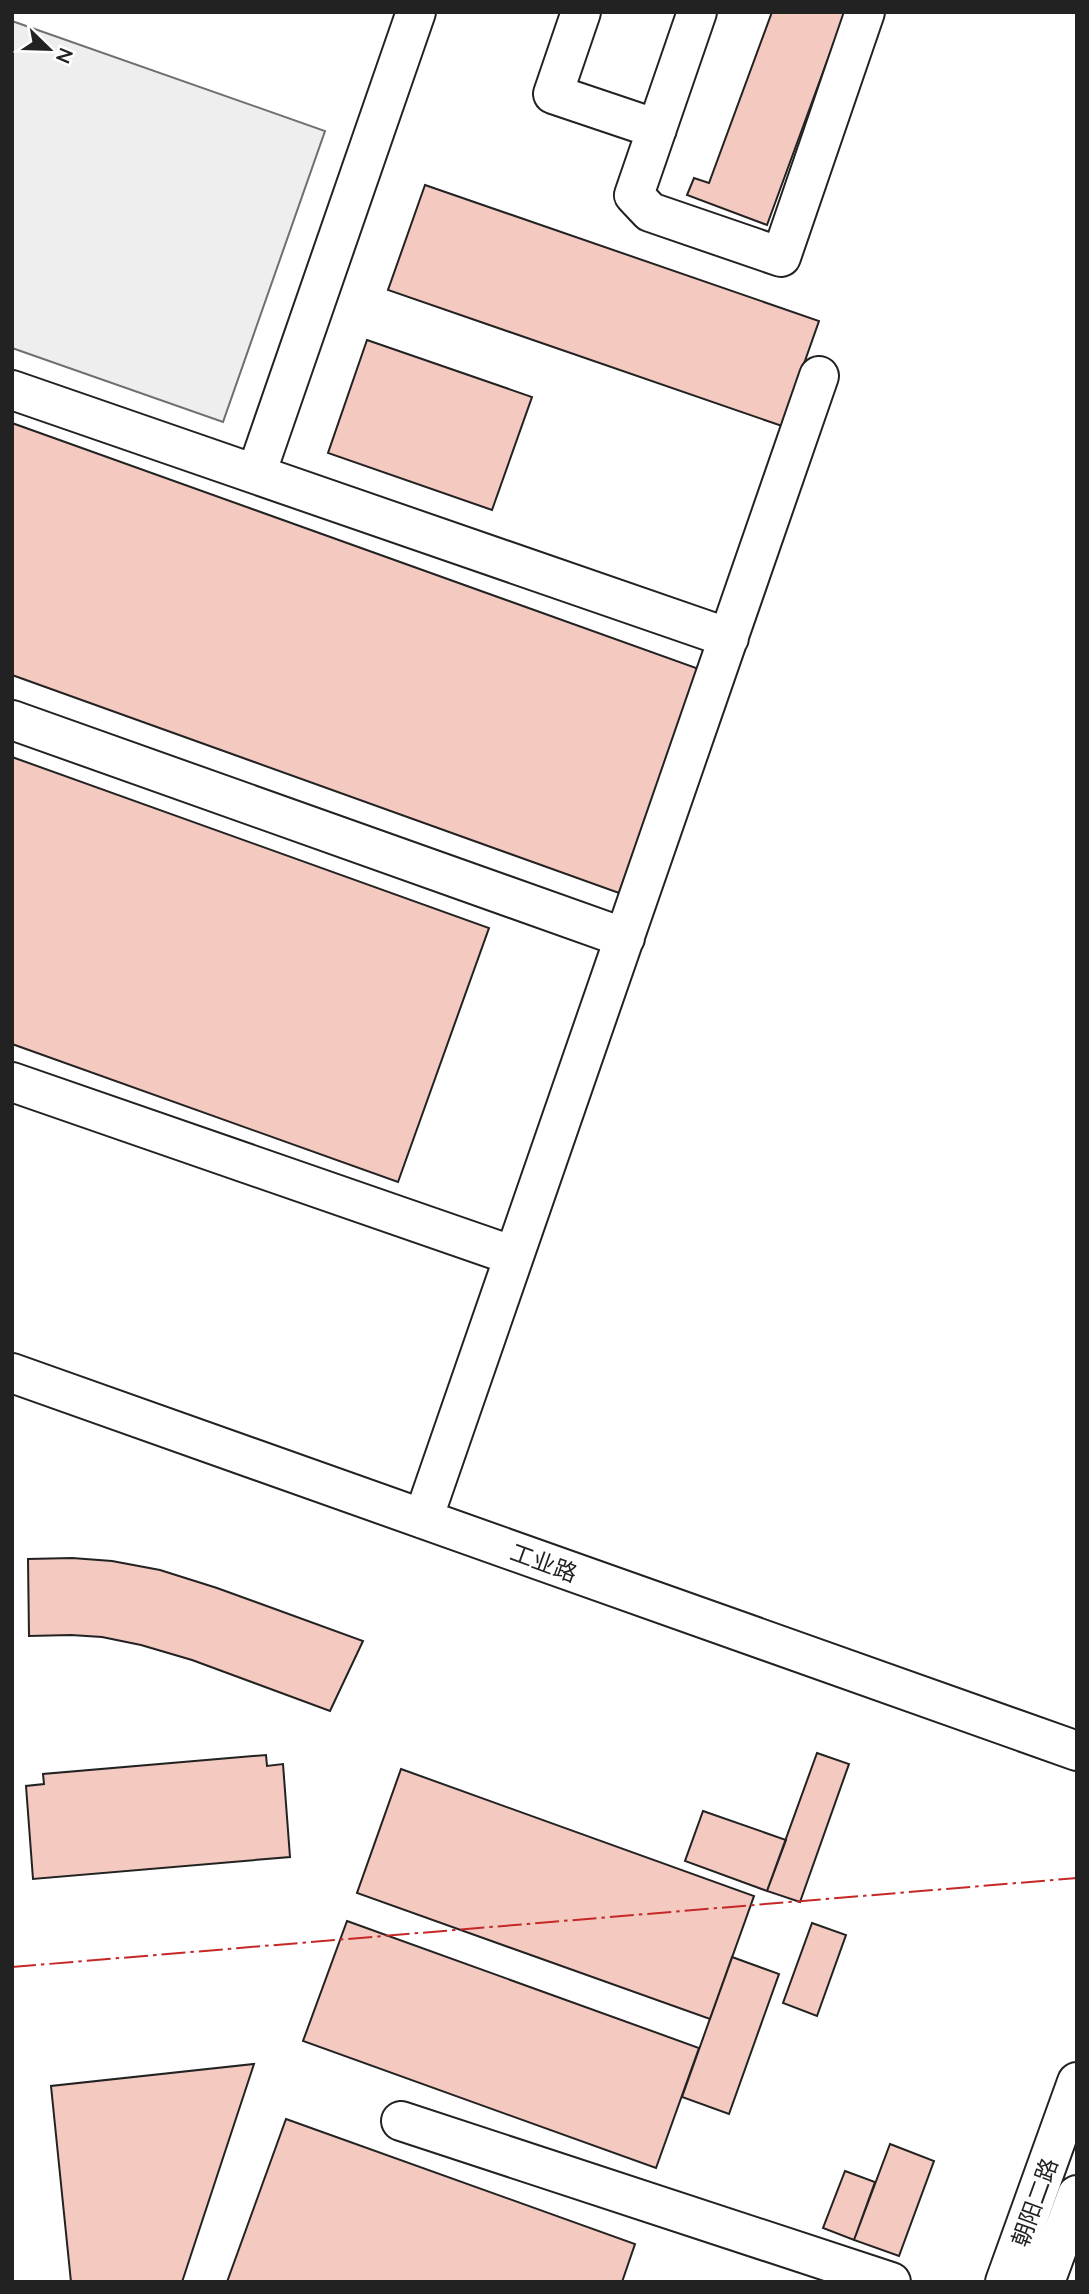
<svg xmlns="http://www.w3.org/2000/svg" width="1089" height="2294" font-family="Lato,'Noto Sans SC',sans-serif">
<rect width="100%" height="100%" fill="#fff"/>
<path fill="#eee" stroke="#6f6f6f" stroke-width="2" d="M12 21 325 131 223 422 12 348Z"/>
<path fill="#f3c9c0" stroke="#222" stroke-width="2" d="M772 12H845L767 225 687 195 694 178 709 183Z
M425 185 819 321 782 426 388 290Z
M367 340 532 397 492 510 328 453Z
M12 423 699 669 619 893 12 675Z
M12 757 489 928 398 1182 12 1044Z
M72 1558 112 1561 160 1570 217 1588 363 1641 330 1711 192 1660 141 1645 102 1637 71 1635 29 1636 28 1559Z
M817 1753 849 1764 800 1902 767 1891Z
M266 1755 267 1766 283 1764 290 1857 33 1879 26 1786 44 1784 43 1774Z
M401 1769 754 1896 710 2019 357 1893Z
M703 1811 786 1840 767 1891 685 1861Z
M347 1921 699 2048 656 2168 303 2041Z
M812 1923 846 1935 817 2016 783 2003Z
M732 1957 779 1974 729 2114 682 2097Z
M254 2064 182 2282H71L51 2086Z
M286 2119 635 2244 622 2282H227Z
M890 2144 934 2161 899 2256 854 2240Z
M845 2171 875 2182 854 2240 823 2228Z"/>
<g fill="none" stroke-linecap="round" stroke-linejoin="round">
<defs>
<path id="minor" d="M581 12 553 94 657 129
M697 12 634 195 650 212 781 257 865 12
M12 390 729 638
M256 474 416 12
M12 720 625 938
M12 1082 514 1256
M12 1373 1077 1751
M423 1519 819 376
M401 2121 891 2282
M1005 2282 1077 2082
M1045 2282 1077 2195"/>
</defs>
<use href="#minor" stroke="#222" stroke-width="42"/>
<use href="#minor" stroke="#fff" stroke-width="38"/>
<path stroke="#c62828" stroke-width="2" stroke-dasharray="24 5 3.5 5" stroke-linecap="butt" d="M12 1967 1077 1878"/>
</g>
<g text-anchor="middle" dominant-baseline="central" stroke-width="5" stroke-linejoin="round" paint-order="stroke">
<g font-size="23" fill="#222" stroke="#fff">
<text transform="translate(544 1562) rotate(20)">工业路</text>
<text transform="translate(1034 2202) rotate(-70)">朝阳二路</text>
</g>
</g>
<rect width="1089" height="2294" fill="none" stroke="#222222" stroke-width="28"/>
<g transform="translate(49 49) rotate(113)" stroke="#ffffff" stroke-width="5" paint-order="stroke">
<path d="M0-5L12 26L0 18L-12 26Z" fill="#222222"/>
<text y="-10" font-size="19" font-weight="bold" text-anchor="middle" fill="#222222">N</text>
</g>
</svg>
